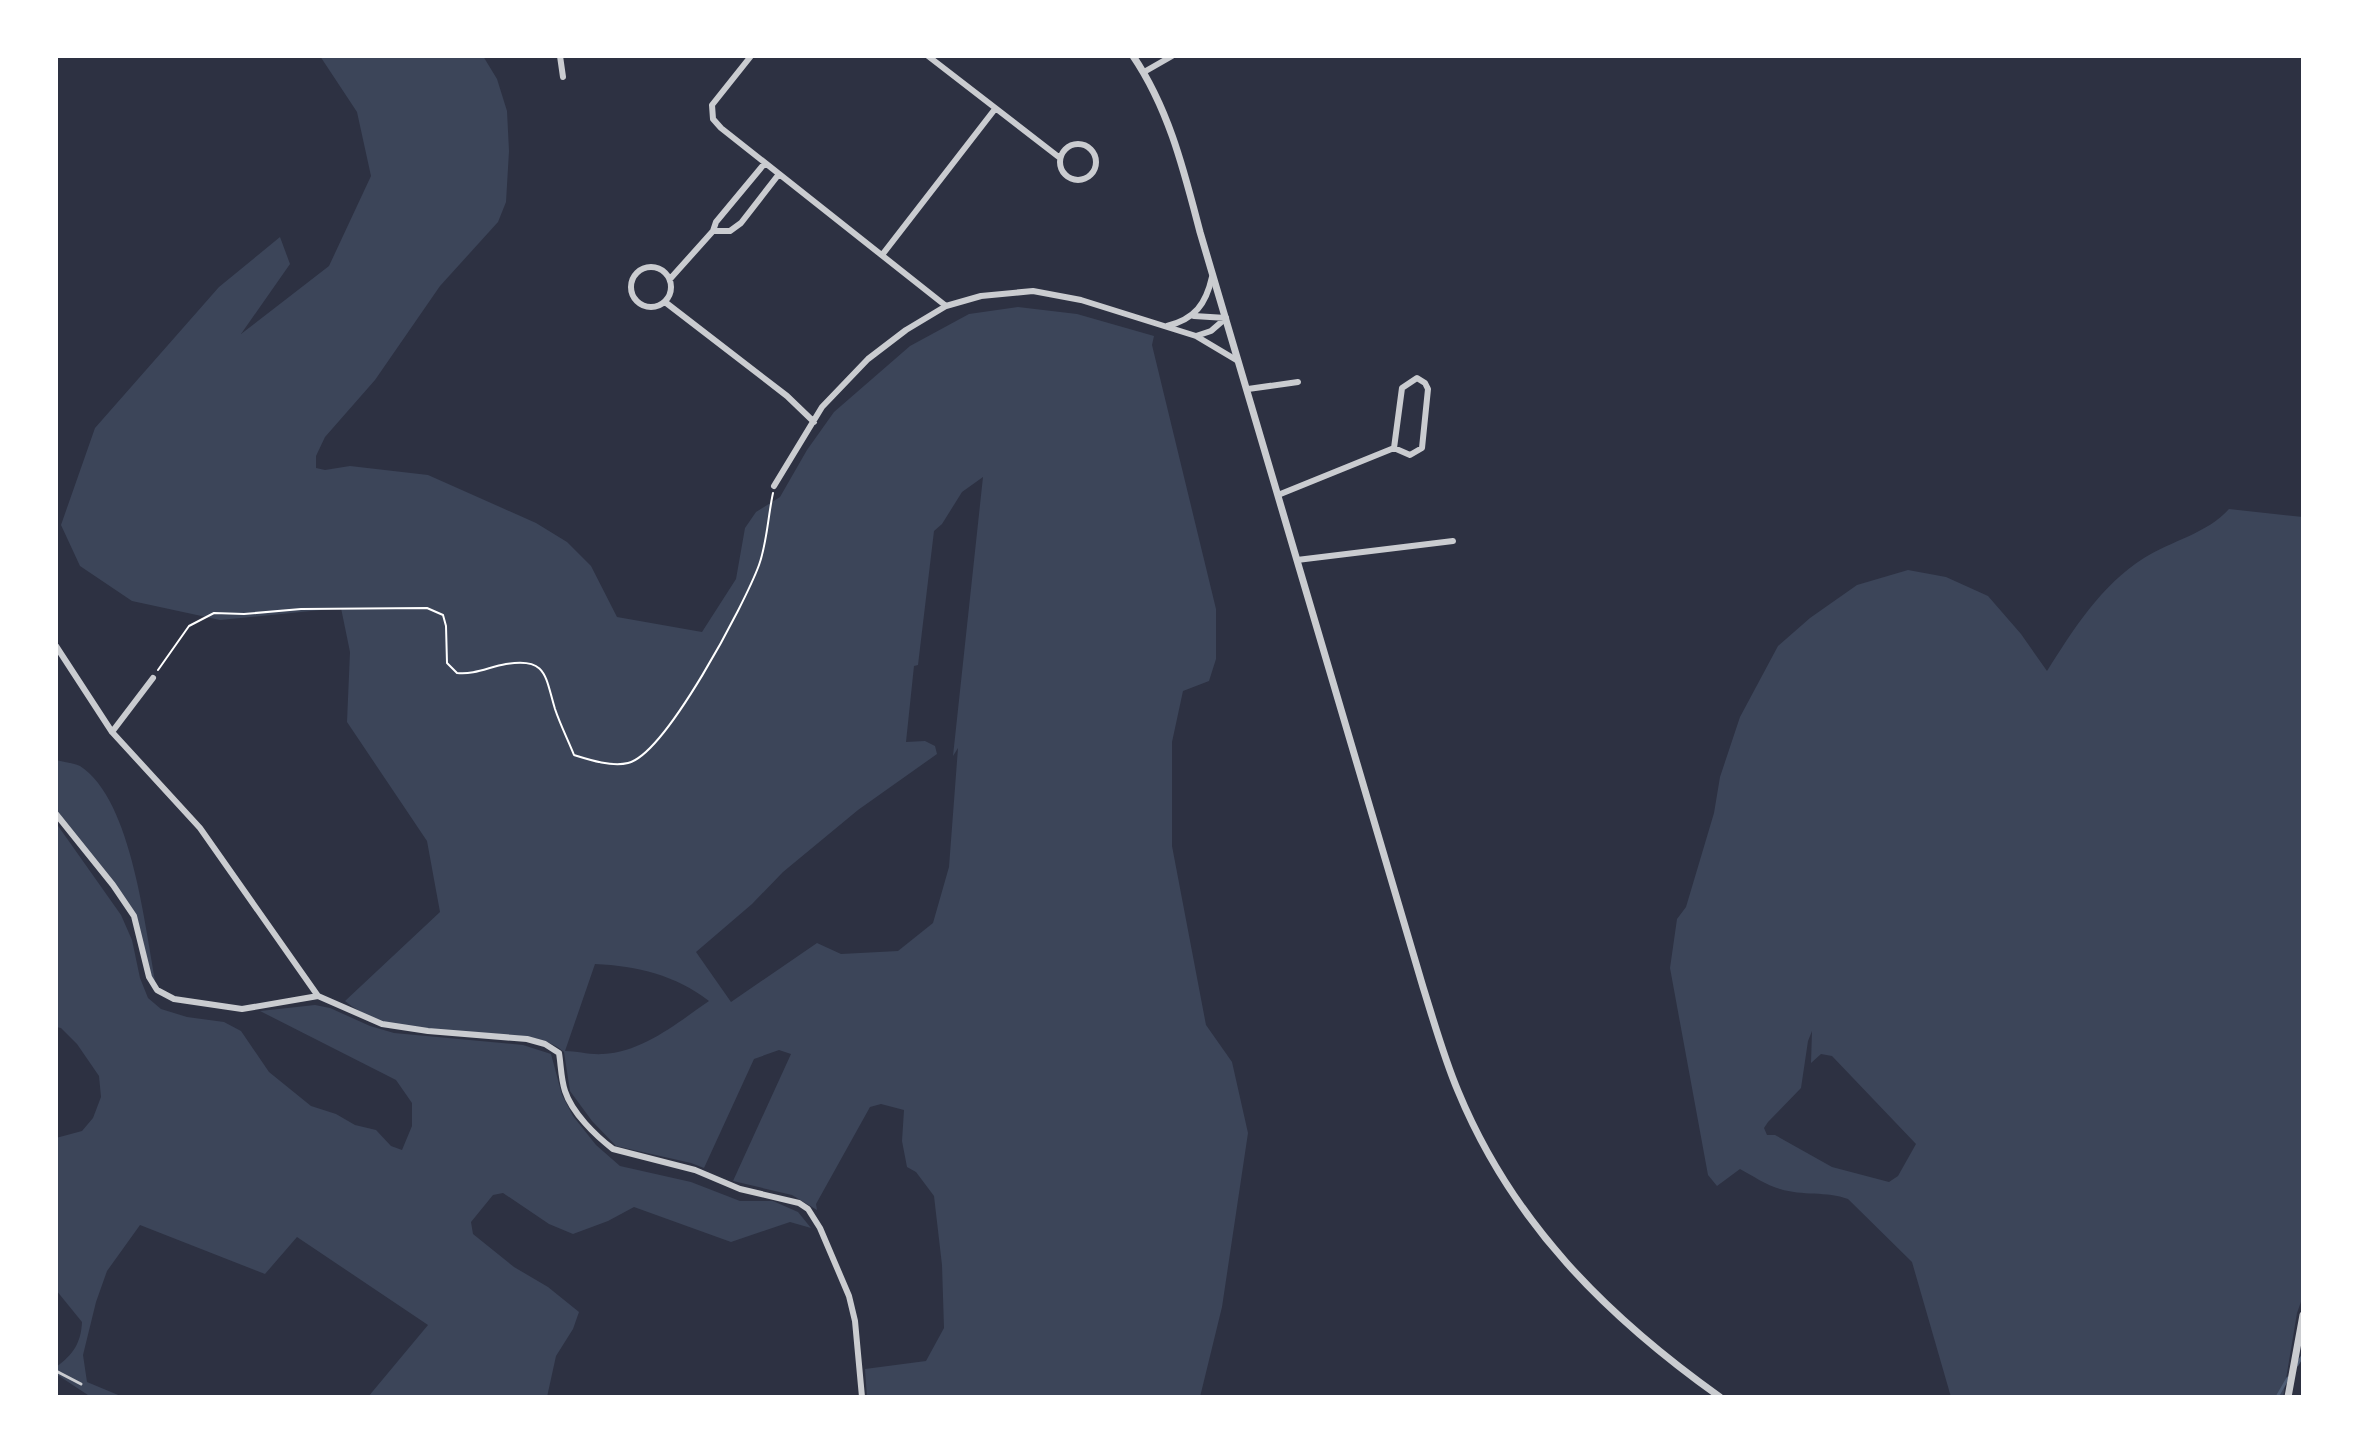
<svg xmlns="http://www.w3.org/2000/svg" width="2359" height="1453" font-family="'DejaVu Sans',sans-serif">
<rect width="100%" height="100%" fill="#2d3142"/>
<path fill="#3c4559" fill-rule="evenodd" d="M320 56H483L497 79 507 111 509 151 506 202 498 222 440 286 375 380 325 437 316 456V468L325 470 350 466 428 475 536 523 567 542 591 566 617 617 702 632 736 579 745 528 756 512 780 497 807 450 834 412 910 346 969 314 1018 307 1077 314 1154 336 1152 345 1216 609V659L1209 681 1183 691 1172 742V846L1206 1025 1232 1062 1248 1133 1222 1307 1200 1397H867L865 1369 926 1361 944 1328 942 1265 934 1196 916 1172 907 1167 902 1141 904 1110 881 1104 870 1107 816 1204 817 1210 792 1195 733 1181 791 1054 779 1050 754 1059 704 1168 691 1163 616 1146 592 1121 570 1091 564 1052C546 1036 523 1036 500 1034 450 1030 386 1035 345 1001L440 912 427 841 347 722 350 652 341 608 220 620 132 601 80 566 61 525 95 428 219 287 280 237 290 264 241 334 329 266 371 176 357 112ZM983 477 953 756 958 748 949 867 933 923 898 951 841 954 817 943 731 1002 696 952 752 904 783 872 858 810 937 754 935 746 925 741 906 742 914 666 918 665 934 531 942 524 962 492ZM595 964C638 966 675 975 709 1001 677 1023 643 1052 603 1054 590 1055 577 1051 565 1051Z
M2229 509 2303 517V1296L2297 1313 2283 1397H1951L1912 1262 1848 1199C1827 1191 1802 1196 1780 1189 1766 1185 1753 1176 1740 1169L1717 1186 1708 1175 1670 968 1677 919 1686 907 1714 813 1720 777 1740 717 1778 646 1810 618 1857 585 1908 570 1946 577 1988 596 2021 634 2047 671C2073 630 2101 585 2144 558 2171 541 2208 533 2229 509ZM1812 1031 1811 1063 1821 1054 1832 1056 1916 1144 1898 1176 1889 1182 1832 1167 1775 1135H1767L1764 1128 1768 1122 1801 1088 1808 1041Z
M56 760C63 762 74 763 80 766 133 800 145 931 157 990L149 977 134 916 56 814Z
M56 823 121 915 132 940 140 978 148 998 161 1009 187 1017 224 1022 241 1031 269 1072 311 1106 336 1114 355 1125 376 1130 391 1146 402 1150 412 1126V1103L396 1080 260 1011 315 1005 330 1008 370 1026 394 1033 523 1045 551 1054 562 1095 573 1116 596 1145 620 1166 691 1182 740 1201H773L798 1212 811 1228 790 1222 731 1242 634 1207 608 1221 573 1234 549 1224 503 1193 493 1195 471 1222 473 1234 514 1267 548 1287 579 1312 573 1329 556 1356 547 1397H368L428 1325 297 1237 265 1274 140 1225 107 1271 96 1302 83 1355 87 1382 123 1397H91L56 1374V1367C73 1355 81 1343 82 1322L56 1290V1138L82 1131 93 1118 101 1097 99 1076 77 1044 61 1028 56 1027Z"/>
<g fill="none" stroke-linecap="round" stroke-linejoin="round">
<path stroke="#4f5d75" stroke-width="3" d="M2297 1365 2303 1355
M2277 1397 2288 1378"/>
<path stroke="#fff" stroke-width="2" d="M158 670 189 626 214 613 244 614 301 609 427 608 443 615 446 626 447 663 457 673C474 675 489 667 506 664 547 657 545 676 555 709 560 724 568 740 574 755 590 760 612 767 628 763 666 754 745 603 759 565 767 543 768 516 773 493"/>
<path stroke="#caccd0" stroke-width="3" d="M56 1371 81 1384"/>
<path stroke="#caccd0" stroke-width="6" d="M560 56 563 77
M751 56 712 105 713 119 721 128 946 306
M928 56 1060 158
M1144 72 1172 56
M1060 162a18 18 0 1 1 36 0a18 18 0 1 1-36 0Z
M713 231H730L741 223 779 174
M882 255 995 109
M631 287a20 20 0 1 1 40 0a20 20 0 1 1-40 0Z
M670 279 713 231 716 222 765 163
M665 302 787 396 814 422
M1194 316 1226 318
M1167 326C1195 319 1206 304 1212 277
M1196 336 1211 331 1226 318
M1248 389 1298 382
M774 486 822 407 868 359 906 330 946 306 981 296 1033 291 1081 300 1196 336 1238 361
M1278 495 1394 448 1410 455 1422 448 1428 389 1425 383 1417 378 1402 388 1394 448
M1297 560 1453 541
M56 646 112 732 200 828 318 996 382 1024 428 1031 527 1039 545 1044 559 1053C561 1065 561 1079 565 1091 572 1113 596 1136 613 1149L695 1170 740 1189 799 1203 808 1209 820 1228 849 1296 855 1321 862 1397
M112 732 153 678
M56 814 113 885 134 916 149 977 157 990 174 999 242 1009 318 996"/>
<path stroke="#caccd0" stroke-width="7" d="M1133 56C1169 109 1184 171 1200 232L1423 987C1434 1022 1444 1058 1458 1091 1512 1222 1606 1316 1720 1397
M2288 1397 2303 1315"/>
</g>
<rect width="2359" height="1453" fill="none" stroke="#ffffff" stroke-width="116"/>
</svg>
